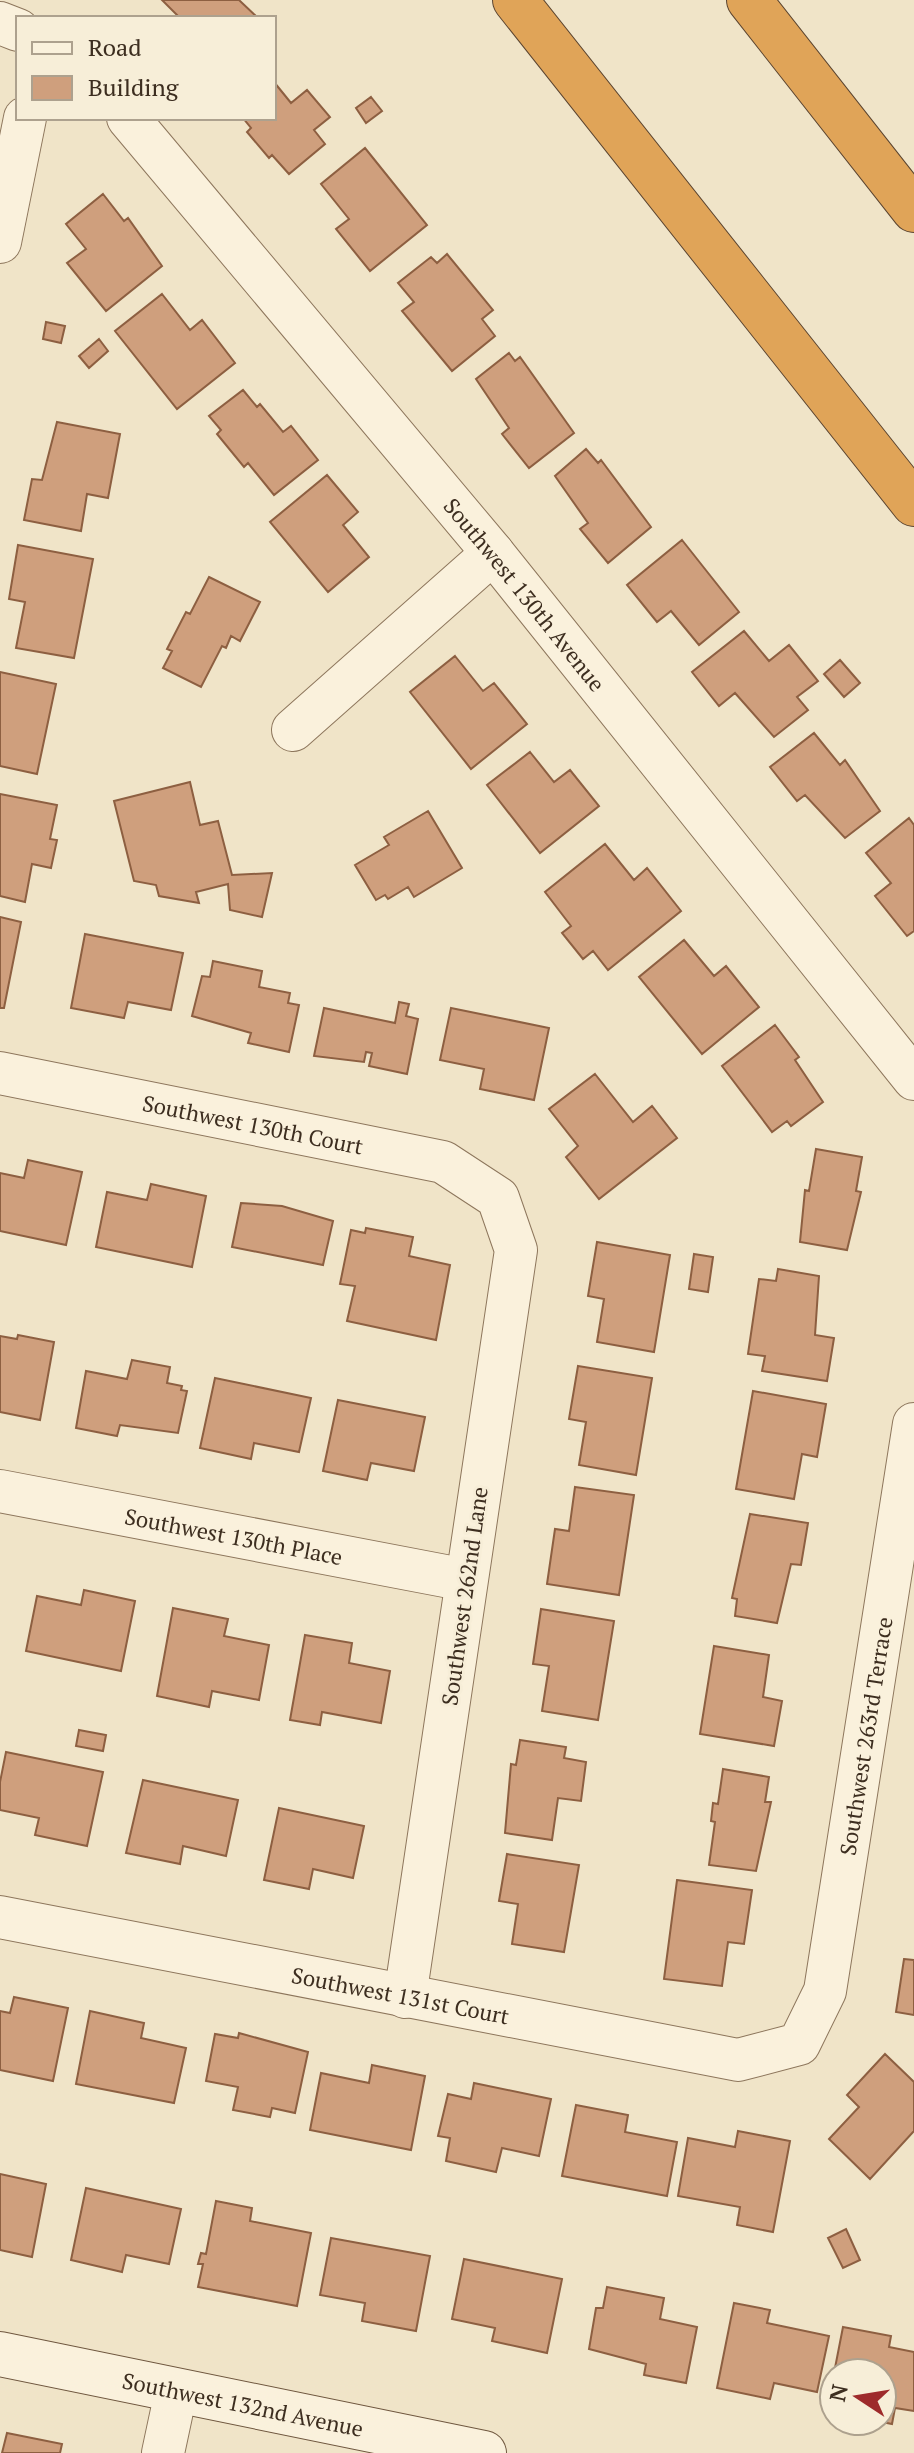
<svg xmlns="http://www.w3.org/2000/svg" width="914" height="2453" font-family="'PT Serif',serif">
<rect width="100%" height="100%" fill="#f0e4c8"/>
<path fill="#cf9f7d" stroke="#8d5f41" stroke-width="2" d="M162 0H239L258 18H180Z
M274 82 291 103 307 90 330 117 314 130 325 144 289 174 272 155 269 158 247 132 251 128 243 118H274Z
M371 97 382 111 366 123 356 108Z
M365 148 427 225 370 271 336 229 349 219 321 184Z
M103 194 124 221 128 218 162 266 106 311 67 263 86 249 66 224Z
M447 254 493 310 482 319 495 336 452 371 402 311 414 302 398 283 431 257 437 263Z
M162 294 190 330 202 320 235 363 177 409 115 331Z
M46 322 65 326 61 343 43 339Z
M99 339 108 351 89 368 79 356Z
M509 353 515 361 520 357 574 433 529 468 502 434 509 428 476 379Z
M243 390 257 407 260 404 283 432 291 426 318 460 274 495 248 463 244 467 217 434 221 430 209 416Z
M57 422 120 434 108 498 87 494 81 531 24 520 32 479 42 480Z
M586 449 598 463 601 460 651 527 608 563 580 529 588 523 555 476Z
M327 475 358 512 343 525 369 557 328 592 270 522Z
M682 540 739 612 699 645 671 611 657 622 627 585Z
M18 545 93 559 74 658 16 648 25 602 9 599Z
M209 577 260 602 240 641 231 636 226 648 222 646 201 687 163 668 172 651 167 649 186 612 190 614Z
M744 631 769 661 789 645 818 681 797 697 808 710 774 737 735 693 719 706 692 672Z
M455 656 483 691 494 683 527 724 471 769 410 692Z
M840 660 860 683 844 697 824 674Z
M0 672 56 684 37 774 0 766Z
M814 733 840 765 845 760 880 811 845 838 805 795 797 801 770 767Z
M530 752 554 782 570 770 599 806 540 853 487 785Z
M190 782 200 825 218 821 232 875 272 873 262 917 230 910 228 884 196 892 199 903 159 896 156 885 134 881 114 801Z
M0 794 57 805 50 839 57 840 51 868 32 864 25 902 0 896Z
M428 811 462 868 414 897 408 887 388 899 385 895 376 900 355 865 389 845 384 837Z
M909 818 914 825V931L907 936 875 896 891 883 866 853Z
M605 844 634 880 647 868 681 911 608 970 593 951 583 959 562 933 571 926 545 892Z
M0 917 21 922 4 1008H0Z
M85 934 183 953 171 1010 128 1002 124 1018 71 1008Z
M684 940 714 976 726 966 759 1007 702 1054 639 977Z
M213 961 262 971 259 987 290 993 288 1003 299 1005 289 1052 248 1043 251 1033 192 1016 202 976 210 977Z
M399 1002 409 1004 406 1016 418 1019 407 1074 369 1066 372 1053 366 1052 364 1062 314 1056 324 1008 395 1023Z
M451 1008 549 1028 534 1100 480 1089 484 1069 440 1060Z
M775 1025 799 1057 795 1060 823 1102 791 1126 787 1121 772 1132 722 1066Z
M595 1074 633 1122 652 1106 677 1138 599 1199 566 1157 578 1146 549 1109Z
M816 1149 862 1157 856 1191 861 1192 847 1250 800 1242 805 1190 809 1191Z
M28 1160 82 1172 66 1245 0 1231V1173L24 1178Z
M151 1184 206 1196 192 1267 96 1247 107 1192 147 1200Z
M241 1203 282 1206 333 1221 323 1265 232 1247Z
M366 1228 413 1237 409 1256 450 1265 436 1340 347 1321 355 1286 340 1284 351 1230 365 1233Z
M597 1242 670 1255 654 1352 597 1342 604 1299 588 1296Z
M694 1254 713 1257 708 1292 689 1289Z
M778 1269 819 1276 815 1335 834 1338 827 1381 762 1371 765 1356 748 1354 759 1279 776 1281Z
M18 1335 54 1342 40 1420 0 1412V1336L17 1339Z
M132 1360 170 1367 167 1383 182 1386 181 1390 187 1391 178 1433 120 1425 117 1436 76 1428 86 1371 127 1379Z
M578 1366 652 1378 636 1475 579 1465 586 1422 569 1419Z
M215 1378 311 1398 299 1452 254 1443 251 1459 200 1448Z
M753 1391 826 1404 817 1457 802 1454 794 1499 736 1489Z
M338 1400 425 1417 414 1471 371 1463 367 1480 323 1471Z
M575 1487 634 1495 619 1595 547 1584 555 1529 569 1531Z
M750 1514 808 1523 801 1565 791 1564 777 1623 735 1616 737 1599 732 1598Z
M84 1590 135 1601 121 1671 26 1651 37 1596 81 1605Z
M173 1608 228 1619 224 1636 269 1645 259 1700 212 1691 209 1707 157 1696Z
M541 1609 614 1621 598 1720 542 1711 549 1666 533 1664Z
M305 1635 352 1643 349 1663 390 1671 381 1723 322 1712 320 1725 290 1720Z
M714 1646 769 1655 763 1697 782 1701 774 1746 700 1734Z
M79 1730 106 1735 103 1751 76 1746Z
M520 1740 566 1747 564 1758 586 1762 581 1801 558 1798 552 1840 505 1833 511 1764 516 1765Z
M6 1752 103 1772 87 1846 35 1835 39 1818 0 1810V1782Z
M723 1769 769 1777 765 1802H771L756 1871 709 1865 715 1822 711 1821 713 1803 718 1804Z
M143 1780 238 1800 226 1856 183 1846 180 1864 126 1853Z
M279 1808 364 1826 353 1878 313 1869 309 1889 264 1880Z
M507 1854 579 1865 564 1952 512 1944 518 1904 499 1901Z
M677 1880 752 1890 744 1944 728 1942 722 1986 664 1979Z
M904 1959 914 1960V2015L896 2012Z
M14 1997 68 2008 53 2081 0 2070V2011L10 2013Z
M90 2011 144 2023 141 2038 186 2048 174 2103 76 2084Z
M239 2033 308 2052 295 2113 272 2108 270 2117 233 2110 238 2087 206 2081 215 2034 238 2038Z
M885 2054 914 2082V2131L870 2179 829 2139 859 2107 847 2095Z
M372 2065 425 2076 411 2150 310 2130 321 2073 369 2083Z
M474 2083 551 2099 539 2156 502 2148 496 2172 446 2161 450 2138 438 2136 448 2094 471 2099Z
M576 2105 628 2115 625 2132 677 2142 667 2196 562 2176Z
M738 2131 790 2141 773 2232 737 2225 740 2207 678 2196 688 2138 735 2147Z
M0 2174 46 2184 32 2257 0 2250Z
M86 2188 181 2209 169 2264 126 2255 122 2272 71 2260Z
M216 2201 252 2208 250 2221 311 2233 297 2306 198 2287 203 2264H198L201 2253 206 2254Z
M846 2229 860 2260 843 2268 828 2238Z
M331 2238 430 2256 416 2331 362 2321 365 2303 320 2295Z
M464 2259 562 2279 547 2353 492 2341 495 2328 452 2319Z
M607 2287 664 2298 660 2319 697 2327 686 2383 644 2375 646 2364 589 2349 596 2308H603Z
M734 2303 770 2310 767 2323 829 2336 817 2392 774 2383 770 2399 717 2388Z
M843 2327 891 2336 889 2347 914 2352V2411L895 2408 892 2424 877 2421H882V2373H834Z
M7 2433 62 2444 60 2453H2Z"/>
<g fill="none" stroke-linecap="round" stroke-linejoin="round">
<defs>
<g id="street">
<path d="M0 23 18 30"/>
<path id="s1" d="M128 118 493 553 914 1079"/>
<path d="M0 242 25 118"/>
<path d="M293 730 493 553"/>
<path id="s2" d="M0 1073 443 1162 498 1198 516 1250 405 1997"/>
<path id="s3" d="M0 1491 466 1580"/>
<path id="s4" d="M0 1917 738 2060 799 2044 825 1991 914 1424"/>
<path d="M163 2453 176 2392"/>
</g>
<g id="secondary">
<path id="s5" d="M0 2354 484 2453"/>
</g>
<path id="highway" d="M515 0 914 504
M749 0 914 210"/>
</defs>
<use href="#street" stroke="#8d765c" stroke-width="44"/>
<use href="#secondary" stroke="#6f573f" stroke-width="46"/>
<use href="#highway" stroke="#5b4430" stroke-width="46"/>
<use href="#street" stroke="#faf1dc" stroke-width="42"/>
<use href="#secondary" stroke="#faf1dc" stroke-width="44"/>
<use href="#highway" stroke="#e0a458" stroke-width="44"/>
</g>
<g text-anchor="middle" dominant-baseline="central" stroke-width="6" stroke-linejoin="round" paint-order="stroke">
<g font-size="22" fill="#3d2e20" stroke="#f7eed8">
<text stroke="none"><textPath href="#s1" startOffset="620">Southwest 130th Avenue</textPath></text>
<text stroke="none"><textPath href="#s2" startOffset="258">Southwest 130th Court</textPath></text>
<text stroke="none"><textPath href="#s3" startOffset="238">Southwest 130th Place</textPath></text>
<text transform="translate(464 1596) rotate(-82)">Southwest 262nd Lane</text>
<text stroke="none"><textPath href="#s4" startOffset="1132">Southwest 263rd Terrace</textPath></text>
<text stroke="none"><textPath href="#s4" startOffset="408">Southwest 131st Court</textPath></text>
<text stroke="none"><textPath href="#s5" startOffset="248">Southwest 132nd Avenue</textPath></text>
</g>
</g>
<rect x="16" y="16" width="260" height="104" fill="#f7eed8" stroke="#ada18e" stroke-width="2"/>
<rect x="32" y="42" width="40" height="12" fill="#faf1dc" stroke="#ada18e" stroke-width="2"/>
<text x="88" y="56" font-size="24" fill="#3d2e20">Road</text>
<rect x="32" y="76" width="40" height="24" fill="#cf9f7d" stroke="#ada18e" stroke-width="2"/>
<text x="88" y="96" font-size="24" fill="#3d2e20">Building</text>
<g transform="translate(858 2397) rotate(282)"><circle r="38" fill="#f7eed8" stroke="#ada18e" stroke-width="2"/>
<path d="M0-6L14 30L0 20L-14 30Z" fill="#9e2a2b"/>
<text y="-12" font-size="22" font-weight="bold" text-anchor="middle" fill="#3d2e20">N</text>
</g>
</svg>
